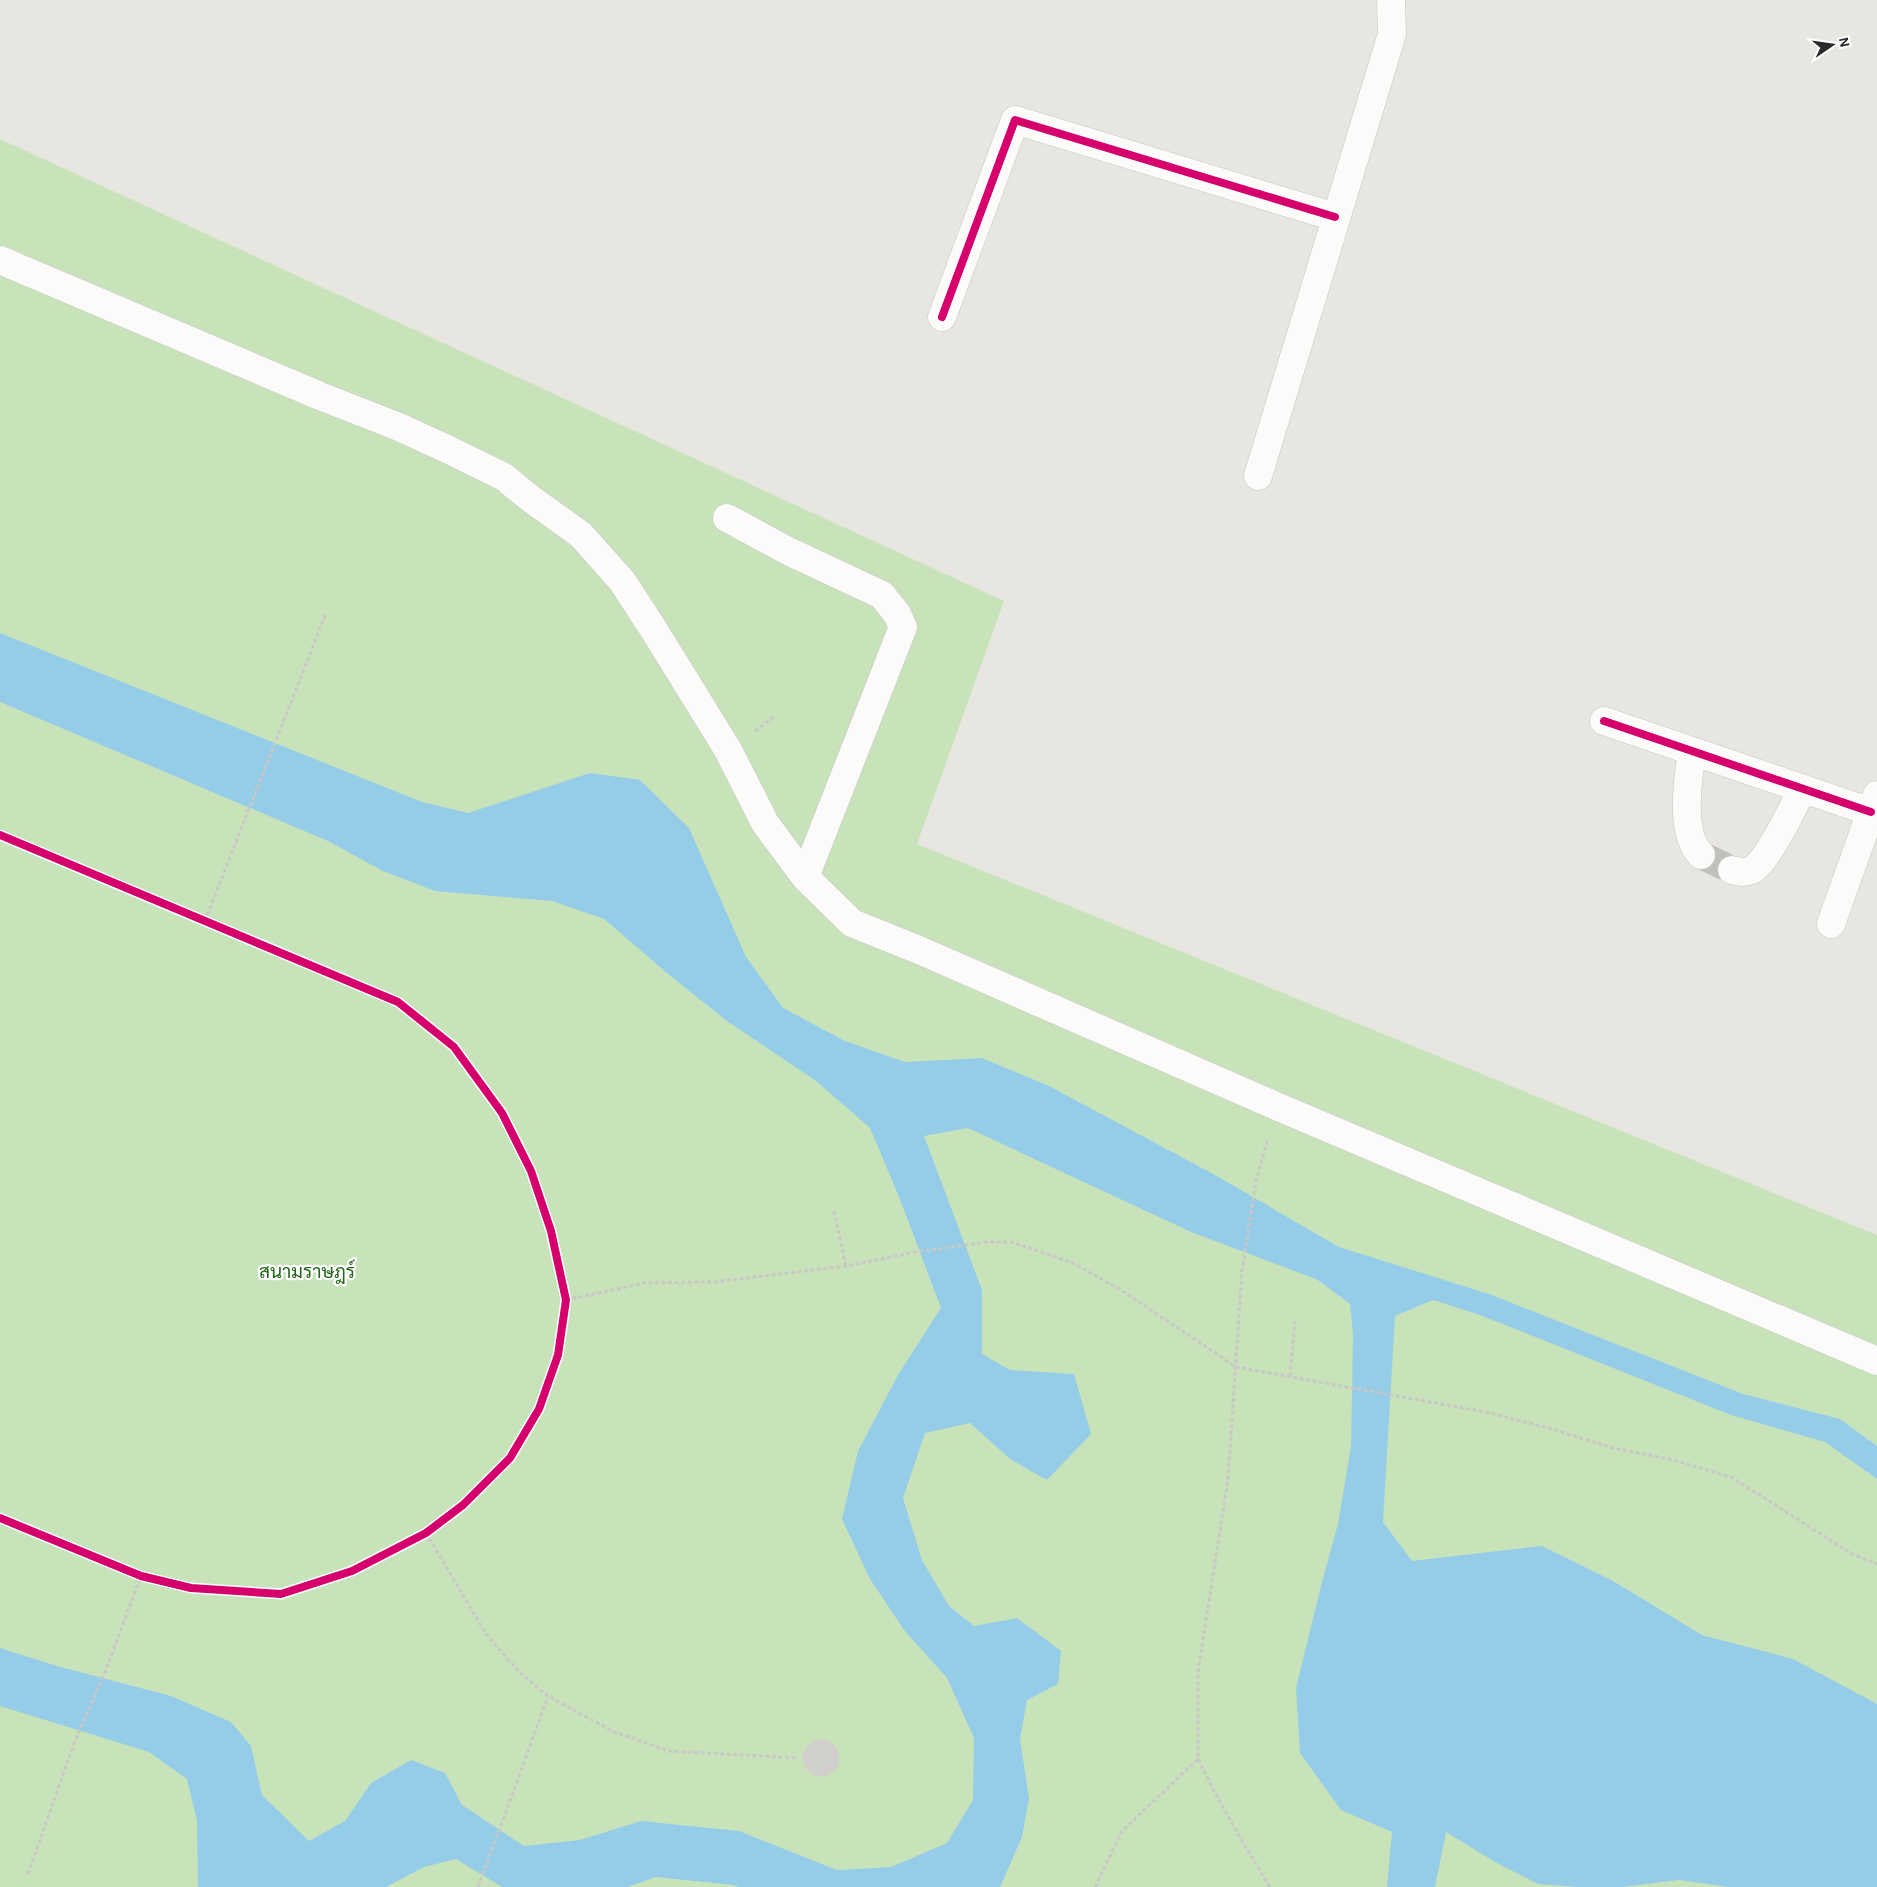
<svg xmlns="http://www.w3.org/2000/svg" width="1877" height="1887" font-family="'Alegreya Sans',Sarabun,sans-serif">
<rect width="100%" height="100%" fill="#e8e6e0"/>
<path fill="#c8e3ba" d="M0 139 1004 601 917 844 1877 1235V1887H0Z"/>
<path fill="#95cde8" d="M0 633 422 802 468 813 590 773 640 780 689 828 746 957 783 1008 845 1041 905 1062 982 1058 1049 1086 1215 1175 1339 1247 1489 1294 1743 1394 1840 1419 1877 1446V1479L1825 1442 1731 1415 1480 1315 1433 1300 1395 1316 1383 1522 1412 1561 1542 1546 1613 1581 1702 1635 1793 1659 1877 1704V1887H1729L1679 1880 1622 1887H1578L1538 1884 1495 1862 1446 1832 1435 1887H1387L1392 1832 1341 1810 1300 1753 1296 1688 1321 1586 1338 1524 1351 1447 1353 1335 1350 1304 1318 1280 1191 1232 968 1128 924 1136 982 1290V1354L1010 1370 1074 1374 1091 1434 1047 1480 1010 1459 970 1423 925 1433 903 1498 922 1560 949 1606 974 1626 1017 1618 1061 1651 1058 1684 1027 1700 1020 1739 1029 1798 1022 1837 1000 1887H738L733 1885 656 1877 628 1887H502L456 1859 424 1867 386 1887H198L197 1821 187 1779 149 1752 0 1706V1648L57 1666 171 1696 231 1722 251 1746 262 1795 309 1841 345 1821 371 1783 411 1760 445 1773 462 1805 524 1846 580 1840 641 1821 739 1831 837 1870 891 1867 947 1843 973 1800 974 1738 947 1678 904 1630 870 1579 842 1519 858 1451 898 1375 941 1308 899 1197 870 1128 816 1081 727 1021 668 974 604 919 552 901 435 891 383 871 328 841 0 702Z"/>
<path fill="#d1cfcb" stroke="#d3d1cc" d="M803 1758a18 18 0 1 1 36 0a18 18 0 1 1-36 0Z"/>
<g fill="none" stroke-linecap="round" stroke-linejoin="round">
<path stroke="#c2c0bc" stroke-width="28" stroke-dasharray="28 14" stroke-linecap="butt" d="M1701 855 1732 870"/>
<defs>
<path id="minor" d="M0 260 320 396 399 427 447 449 504 477 531 499 581 535 622 581 654 630 728 750 765 823 805 877 852 923 919 950 1276 1106 1877 1361
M942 317 1015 120 1335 217
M1258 476 1392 34 1391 0
M727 518 788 551 882 595 897 614 903 627 805 877
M1604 721 1871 812
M1692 751C1688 779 1679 833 1701 855
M1732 870C1738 872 1745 873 1752 870 1767 862 1794 806 1802 789
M1831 924 1877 795"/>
</defs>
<use href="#minor" stroke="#c6c5c5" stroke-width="29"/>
<path stroke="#c8c8c7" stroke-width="3" stroke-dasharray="4 2.5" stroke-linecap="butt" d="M755 731 774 717
M205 921 326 613
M834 1211 846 1266
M566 1300 645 1283 714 1282 846 1266 916 1252 986 1242H1011L1071 1262 1121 1290 1236 1367 1486 1412 1549 1428 1613 1448 1674 1460 1733 1478 1852 1554 1877 1564
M1290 1376 1295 1321
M426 1533 486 1634 520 1673 548 1696 612 1731 669 1751 797 1758
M1198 1759C1219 1803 1244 1845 1270 1887
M28 1874 73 1746 105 1672 141 1576
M478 1887 502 1823 548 1696
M1095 1887 1122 1831 1198 1759V1672L1228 1479 1242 1271 1256 1181 1268 1138"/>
<use href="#minor" stroke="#fcfbfa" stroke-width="28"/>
<defs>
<path id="cycleway" d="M942 317 1015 120 1335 217
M1604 721 1871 812
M0 835 398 1002 454 1047 502 1113 531 1171 551 1231 566 1300 558 1355 539 1409 510 1458 463 1505 426 1533 352 1571 281 1594 191 1588 141 1576 0 1518"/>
</defs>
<use href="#cycleway" stroke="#fff" stroke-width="11"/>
<use href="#cycleway" stroke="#d6006c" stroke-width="8"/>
</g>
<g text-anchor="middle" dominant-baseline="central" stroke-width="4.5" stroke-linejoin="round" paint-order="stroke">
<g font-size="19" fill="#25661c" stroke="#fff">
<text x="307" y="1272">สนามราษฎร์</text>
</g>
</g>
<g transform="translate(1832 45) rotate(77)" stroke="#ffffff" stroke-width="4" paint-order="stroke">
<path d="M0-4L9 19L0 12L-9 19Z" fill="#2a2a2a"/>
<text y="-8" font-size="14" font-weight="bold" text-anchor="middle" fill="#2a2a2a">N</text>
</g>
</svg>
